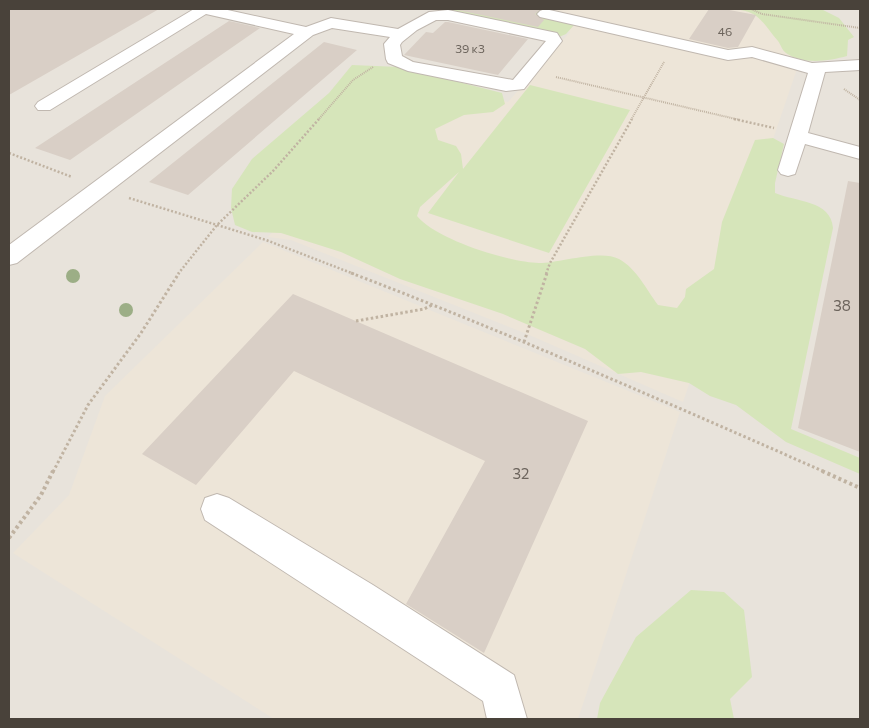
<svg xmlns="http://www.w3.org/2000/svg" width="869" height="728" font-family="Commissioner,sans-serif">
<rect width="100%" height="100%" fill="#f5f2ed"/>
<path fill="#e8e3db" d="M9 9H860V719H9Z"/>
<path fill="#ede5d8" d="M488 9H743L757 15 814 24 798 66 683 402 527 334 291 240 268 237 411 77 508 102 570 32 482 15Z
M263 242 680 412 578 719H274L13 553 69 495 105 396Z"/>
<path fill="#d6e5ba" d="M447 9H539L575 24 566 34 559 37 455 14Z
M734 9H821L839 18 854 37 848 40 847 56C829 61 803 65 786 53 782 50 781 45 778 41 763 24 760 11 734 9Z
M352 65 399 67 502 93 505 104 493 112 464 115 435 129 438 140 456 146 461 154 463 169 530 85 630 110 549 253 428 213 459 172 420 207 417 216C437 240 508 262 539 263 559 263 601 249 619 259 637 269 646 289 658 305L677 308 685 297 686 289 714 269 722 222 755 140 773 138 784 144 775 183V193C796 202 831 200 833 228L791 429 860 458V474L786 442 736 405 710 396 689 383 641 372 618 374 585 349 503 314 400 279 341 252 281 233 252 232 235 225 231 208 232 189 252 159 329 93Z
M691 590 724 592 744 610 752 677 730 699 734 719H597L600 703 636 637Z"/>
<path fill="#d9cfc6" d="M9 9H159L9 95Z
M458 9H541L535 14 544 20 538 27 457 10Z
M709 9H724L756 15 738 47 728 48 689 39Z
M229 21 260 28 70 160 35 148Z
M445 22H448L528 39 498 75 404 55 426 32 433 33Z
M324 42 357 50 188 195 149 182Z
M848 181 860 183V452L798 428Z
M293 294 588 421 484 653 406 604 485 461 294 371 196 485 142 454Z"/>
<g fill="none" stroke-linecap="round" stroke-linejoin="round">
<defs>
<path id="minor" d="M194 9H223L306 27 331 18 398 29 429 12 448 10 557 33 562 41 524 89 506 91 408 71 388 63 386 59 384 44 390 37 332 28 313 35 17 263 9 265V245L294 34 206 14 50 110H38L35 106 38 102ZM436 20H448L546 41 513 80 413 62 402 56 400 45 402 42 417 30Z
M545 9 728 50 752 47 812 63 860 60V70L825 72 808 133 860 147V159L805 144 795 174 788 176 781 174 778 170 808 73 752 57 728 60 540 17 537 14 540 11Z
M217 494 229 498 373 585 514 675 527 719H487L483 701 205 520 201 509 205 498Z"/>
</defs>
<use href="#minor" stroke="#c0b8b0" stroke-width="2"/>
<path stroke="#c0b3a2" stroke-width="2" stroke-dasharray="1 1" stroke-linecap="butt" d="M751 9 762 14 860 28
M556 77 740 120
M844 89 860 100
M318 120 353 80 373 67
M631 120 664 62"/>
<path stroke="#c0b3a2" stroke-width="2.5" stroke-dasharray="2 2" stroke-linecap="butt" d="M734 119 774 128
M9 153 72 177
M129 198 266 240 354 274
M178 274 217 225 273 171 319 119
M546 274 550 263 632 119"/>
<path stroke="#c0b3a2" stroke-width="3" stroke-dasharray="2.5 2.5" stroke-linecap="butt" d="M351 273C511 334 668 403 825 472
M356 321 424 309 432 305
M524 342 547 273
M53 472 88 405 141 333 179 273"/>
<path stroke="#c0b3a2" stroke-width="4" stroke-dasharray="3 3" stroke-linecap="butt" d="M822 471 860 488
M9 538 41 495 53 471"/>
<use href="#minor" fill="#fff" fill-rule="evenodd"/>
</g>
<g fill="#9cae86">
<circle cx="73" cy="276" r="7"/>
<circle cx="126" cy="310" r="7"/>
</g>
<g text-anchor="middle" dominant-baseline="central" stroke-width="5" stroke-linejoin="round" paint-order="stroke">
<g font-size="12" fill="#6d655d">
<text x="725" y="31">46</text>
<text x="470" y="48">39 к3</text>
</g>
<g font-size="15" fill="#6d655d">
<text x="842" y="305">38</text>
<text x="521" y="473">32</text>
</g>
</g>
<rect width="869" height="728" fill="none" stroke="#49423a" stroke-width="20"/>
</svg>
